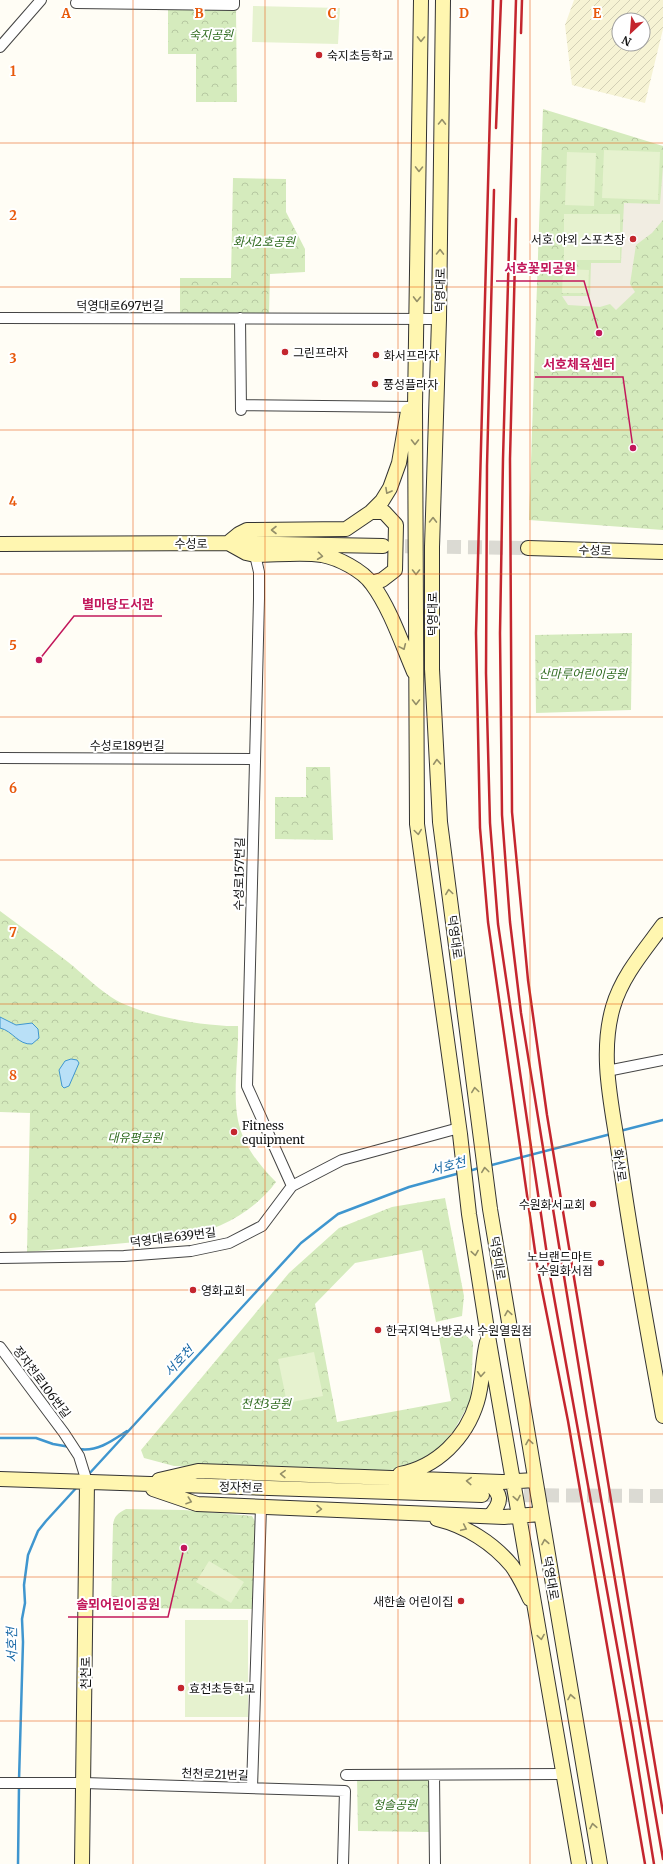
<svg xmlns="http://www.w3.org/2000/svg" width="663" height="1864" font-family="Merriweather,'Noto Sans KR',serif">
<defs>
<pattern id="farmland-furrows" width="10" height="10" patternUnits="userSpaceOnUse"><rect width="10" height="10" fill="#f6f3d4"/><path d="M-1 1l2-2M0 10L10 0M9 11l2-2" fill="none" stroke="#d2cfb5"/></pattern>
<pattern id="park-crowns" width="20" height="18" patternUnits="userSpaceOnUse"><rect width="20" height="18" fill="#d5ebbd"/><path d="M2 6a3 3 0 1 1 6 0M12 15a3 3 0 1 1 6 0" fill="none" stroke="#b6c8a1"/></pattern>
</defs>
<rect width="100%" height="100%" fill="#fffdf5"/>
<path fill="url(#farmland-furrows)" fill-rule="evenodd" d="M574 0H663V29L645 103 572 85 565 25ZM619 20H643V44H619Z"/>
<path fill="url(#park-crowns)" d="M168 9H236L237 102H196V54H168Z
M543 109 663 146V530L529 520Z
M233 178 286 179V212L305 249V272L270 274 269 315 180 313V278H231Z
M632 633 631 710 536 713 535 635Z
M306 767H330L333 840 275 839V797H306Z
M0 911C23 928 46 945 68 962 83 974 96 987 111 997 137 1015 206 1027 238 1026 239 1057 231 1100 240 1128 246 1149 261 1167 276 1182 252 1214 218 1230 180 1238L27 1252 30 1113 0 1112Z
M445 1198 464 1296 462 1316 436 1322 422 1250 355 1263 315 1304 337 1422 451 1401 439 1337 463 1333 473 1342 471 1400 445 1446 411 1465 383 1472 174 1466 144 1458 141 1450 289 1273 339 1228 392 1207Z
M126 1509 184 1510 252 1516 257 1525 254 1609 111 1608 113 1525C114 1516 118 1513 126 1509Z
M357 1777H432L431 1832 358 1831Z"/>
<path fill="#e6f2cf" d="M253 6 340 8 338 44 252 42Z
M604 150 660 152 658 200 602 198Z
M567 152 596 153 594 206 565 205Z
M564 214H620V260H564Z
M563 269 589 270 588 293H562Z
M314 1352 323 1396 287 1403 278 1359Z
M209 1561 244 1582 231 1603 196 1582Z
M185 1620H248V1717H185Z"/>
<path fill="#f1ede2" d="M663 166V220L652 233 636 245 630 284 635 292 616 310 610 304 600 307 568 305 562 296H590L591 263H621L624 203 660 204Z"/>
<path fill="#b9e0f7" stroke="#3f96cf" d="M0 1017 16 1025 32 1023 38 1029 39 1038 32 1044C18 1045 13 1031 0 1028Z
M71 1059 77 1060 79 1063 69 1086 64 1088 62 1086 59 1070 65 1061Z"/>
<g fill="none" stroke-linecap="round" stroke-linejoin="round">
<path stroke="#3f96cf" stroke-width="2.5" d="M620 1131 663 1120
M488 1166 611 1134
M469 1171 479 1168
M0 1438H36L53 1444 70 1447
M79 1449C97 1452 112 1441 127 1431
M88 1475 301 1243 338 1214 409 1187 460 1173
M19 1780 23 1642 22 1619 25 1603 24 1585 28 1555 38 1531 46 1521 78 1486
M18 1864 19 1785"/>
<path stroke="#dbdad3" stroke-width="14" stroke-dasharray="14 7" stroke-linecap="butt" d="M384 546 528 548
M482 1495 663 1496"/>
<defs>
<path id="street" d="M76 3 234 5V0
M0 47 41 0
M0 318 439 319
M240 318 241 410
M241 405 415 407
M255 555 259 572V599L247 1086 292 1186
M0 758 254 759
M607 1071 663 1060
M0 1258 124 1256 191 1251 229 1243 262 1226 292 1186 342 1160 459 1128
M0 1347 64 1433 79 1456 87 1482
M346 1775 562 1774
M434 1775 435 1864
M0 1783H84L345 1791 343 1864
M252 1788 261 1507"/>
<path id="secondary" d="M421 0 415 407 417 824 460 1134 469 1214 488 1336 579 1864
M443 0 439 319 432 547V669L440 822 490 1209 600 1864
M408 411 399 463 390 488 382 501 371 512 346 529 247 530 239 534 228 543 246 553 255 555C276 555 302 552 322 555 338 558 362 570 372 584 390 608 402 644 414 672
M371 512H384L396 525 395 570 382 580 371 583
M0 544 228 543 383 546
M528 548 663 552
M663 925C644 951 622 976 613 1007 599 1055 612 1106 619 1154 631 1242 647 1329 663 1416
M400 1474C437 1467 466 1438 477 1402 483 1383 482 1362 487 1342
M0 1479 482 1495
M159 1480 198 1471 502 1482 535 1480
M487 1482C502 1494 503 1501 490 1516
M153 1489 197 1504 504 1517 540 1514
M437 1519C466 1526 493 1543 512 1566 519 1576 525 1588 530 1599
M82 1864 87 1482"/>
</defs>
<use href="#street" stroke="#444" stroke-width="12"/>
<use href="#secondary" stroke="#333" stroke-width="16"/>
<use href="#street" stroke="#fff" stroke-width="10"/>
<use href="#secondary" stroke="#fff6b0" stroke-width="14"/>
<path stroke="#c4262e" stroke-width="2.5" d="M493 0 476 633 480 828 488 922 537 1265 568 1421 645 1864
M516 0 503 459 500 633 502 815 510 922 521 1013 587 1417 663 1859
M521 33 522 0
M496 128 501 0
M494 190 487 466 486 673 490 823 498 924 550 1275 632 1729 654 1864
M516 219 510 459 512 812 528 980 547 1115 663 1813"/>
</g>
<defs><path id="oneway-chevron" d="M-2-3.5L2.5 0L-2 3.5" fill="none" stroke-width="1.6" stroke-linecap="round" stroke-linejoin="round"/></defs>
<g stroke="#948f68">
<use href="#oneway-chevron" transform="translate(421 39) rotate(91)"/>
<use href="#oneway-chevron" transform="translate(442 122) rotate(-89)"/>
<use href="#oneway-chevron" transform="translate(419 169) rotate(91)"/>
<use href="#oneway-chevron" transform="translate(440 252) rotate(-89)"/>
<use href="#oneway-chevron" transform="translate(417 299) rotate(91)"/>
<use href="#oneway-chevron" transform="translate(415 442) rotate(90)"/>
<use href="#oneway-chevron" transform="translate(388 491) rotate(119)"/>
<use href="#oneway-chevron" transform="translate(433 520) rotate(-89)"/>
<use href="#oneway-chevron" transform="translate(274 530) rotate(180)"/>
<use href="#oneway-chevron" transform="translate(320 556) rotate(7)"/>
<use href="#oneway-chevron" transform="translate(416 572) rotate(90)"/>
<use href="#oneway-chevron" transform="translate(403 647) rotate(66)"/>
<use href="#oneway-chevron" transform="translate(416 702) rotate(90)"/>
<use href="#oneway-chevron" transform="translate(437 762) rotate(-93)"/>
<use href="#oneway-chevron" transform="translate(418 832) rotate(82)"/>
<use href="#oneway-chevron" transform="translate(449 892) rotate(-98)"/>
<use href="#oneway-chevron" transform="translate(475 1090) rotate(-98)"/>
<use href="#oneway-chevron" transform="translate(485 1170) rotate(-97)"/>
<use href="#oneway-chevron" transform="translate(475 1253) rotate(81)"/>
<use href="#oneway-chevron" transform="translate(508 1313) rotate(-99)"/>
<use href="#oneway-chevron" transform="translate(481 1374) rotate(94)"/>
<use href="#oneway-chevron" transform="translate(529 1442) rotate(-99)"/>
<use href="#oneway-chevron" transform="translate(283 1474) rotate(-178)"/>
<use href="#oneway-chevron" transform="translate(469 1481) rotate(-177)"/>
<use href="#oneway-chevron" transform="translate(517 1498) rotate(80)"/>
<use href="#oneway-chevron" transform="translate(189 1501) rotate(19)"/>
<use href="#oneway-chevron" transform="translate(319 1509) rotate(2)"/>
<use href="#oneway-chevron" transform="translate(464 1528) rotate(25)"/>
<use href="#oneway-chevron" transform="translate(545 1542) rotate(-100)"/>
<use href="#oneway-chevron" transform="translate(541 1637) rotate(81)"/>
<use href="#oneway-chevron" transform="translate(571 1697) rotate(-100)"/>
<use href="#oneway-chevron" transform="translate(593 1826) rotate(-100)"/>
</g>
<path fill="none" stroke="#e8590c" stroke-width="1" stroke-opacity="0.55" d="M133 0V1864M265 0V1864M398 0V1864M530 0V1864M0 143H663M0 287H663M0 430H663M0 574H663M0 717H663M0 860H663M0 1004H663M0 1147H663M0 1290H663M0 1434H663M0 1577H663M0 1721H663"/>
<g fill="#c4262e" stroke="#fff" stroke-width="1.5">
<circle cx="319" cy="55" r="4"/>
<circle cx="633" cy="239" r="4"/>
<circle cx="285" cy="352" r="4"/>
<circle cx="376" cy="355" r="4"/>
<circle cx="375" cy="384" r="4"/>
<circle cx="234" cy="1132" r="4"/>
<circle cx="593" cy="1204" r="4"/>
<circle cx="601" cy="1263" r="4"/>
<circle cx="193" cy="1290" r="4"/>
<circle cx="378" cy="1330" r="4"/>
<circle cx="461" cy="1601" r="4"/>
<circle cx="181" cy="1688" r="4"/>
</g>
<g text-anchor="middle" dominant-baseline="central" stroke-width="4" stroke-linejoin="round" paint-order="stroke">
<g font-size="12" font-style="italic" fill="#2f6b1f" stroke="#fff">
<text x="211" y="34">숙지공원</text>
<text x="264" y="241">화서2호공원</text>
<text x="583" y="673">산마루어린이공원</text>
<text x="135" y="1137">대유평공원</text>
<text x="266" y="1403">천천3공원</text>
<text x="395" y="1804">청솔공원</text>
</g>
<g font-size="12" fill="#111" stroke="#fff" text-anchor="start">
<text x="327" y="55">숙지초등학교</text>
<text x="625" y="239" text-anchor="end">서호 야외 스포츠장</text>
<text x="293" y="352">그린프라자</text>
<text x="384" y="355">화서프라자</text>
<text x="383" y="384">풍성플라자</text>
<text x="242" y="1125">Fitness<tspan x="242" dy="14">equipment</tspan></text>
<text x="585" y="1204" text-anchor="end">수원화서교회</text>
<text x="593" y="1256" text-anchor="end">노브랜드마트<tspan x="593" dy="14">수원화서점</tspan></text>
<text x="201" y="1290">영화교회</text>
<text x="386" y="1330">한국지역난방공사 수원열원점</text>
<text x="453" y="1601" text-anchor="end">새한솔 어린이집</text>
<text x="189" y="1688">효천초등학교</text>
</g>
<g font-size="12" fill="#111" stroke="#fff">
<text transform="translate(440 290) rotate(-89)">덕영대로</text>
<text x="120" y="305">덕영대로697번길</text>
<text x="191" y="543">수성로</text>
<text transform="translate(595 550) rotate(2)">수성로</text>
<text transform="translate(432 614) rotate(-90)">덕영대로</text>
<text x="127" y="745">수성로189번길</text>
<text transform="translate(239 874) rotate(-89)">수성로157번길</text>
<text transform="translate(455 937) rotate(82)">덕영대로</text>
<text transform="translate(620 1165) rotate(82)">화산로</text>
<text transform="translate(173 1237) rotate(-7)">덕영대로639번길</text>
<text transform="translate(498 1258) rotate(81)">덕영대로</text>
<text transform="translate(42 1382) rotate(53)">정자천로106번길</text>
<text transform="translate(241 1487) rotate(2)">정자천로</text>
<text transform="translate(551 1578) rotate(80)">덕영대로</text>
<text transform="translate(85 1673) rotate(-90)">천천로</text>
<text transform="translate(215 1774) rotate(2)">천천로21번길</text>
</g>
<g font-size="13" font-style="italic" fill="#1768a6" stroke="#fff">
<text transform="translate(448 1166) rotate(-15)">서호천</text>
<text transform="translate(179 1361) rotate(-47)">서호천</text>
<text transform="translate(12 1645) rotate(-91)">서호천</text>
</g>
</g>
<g font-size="13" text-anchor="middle" font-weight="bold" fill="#e8590c" stroke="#fff" stroke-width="4" stroke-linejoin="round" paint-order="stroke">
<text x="66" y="18">A</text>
<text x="199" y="18">B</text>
<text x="332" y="18">C</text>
<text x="464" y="18">D</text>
<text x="597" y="18">E</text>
<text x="13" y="76">1</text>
<text x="13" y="220">2</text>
<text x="13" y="363">3</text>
<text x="13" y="506">4</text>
<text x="13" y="650">5</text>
<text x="13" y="793">6</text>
<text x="13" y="937">7</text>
<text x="13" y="1080">8</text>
<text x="13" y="1223">9</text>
</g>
<path fill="none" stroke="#c2185b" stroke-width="1.5" d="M599 333L584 281H496M633 448L623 377H535M39 660L74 616H162M184 1548L168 1617H68"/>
<g fill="#c2185b" stroke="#fff" stroke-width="1.5">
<circle cx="599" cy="333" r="4"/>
<circle cx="633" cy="448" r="4"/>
<circle cx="39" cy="660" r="4"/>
<circle cx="184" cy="1548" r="4"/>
</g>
<g font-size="13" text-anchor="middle" font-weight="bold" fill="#c2185b" stroke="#fff" stroke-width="4" stroke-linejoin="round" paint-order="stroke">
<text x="540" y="273">서호꽃뫼공원</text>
<text x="579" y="369">서호체육센터</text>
<text x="118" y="609">별마당도서관</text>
<text x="118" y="1609">솔뫼어린이공원</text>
</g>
<g transform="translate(631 32) rotate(206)"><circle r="19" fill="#ffffff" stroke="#a0a0a0"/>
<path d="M0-3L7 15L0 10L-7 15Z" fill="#c4262e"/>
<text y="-6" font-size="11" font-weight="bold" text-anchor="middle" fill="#111111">N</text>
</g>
</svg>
